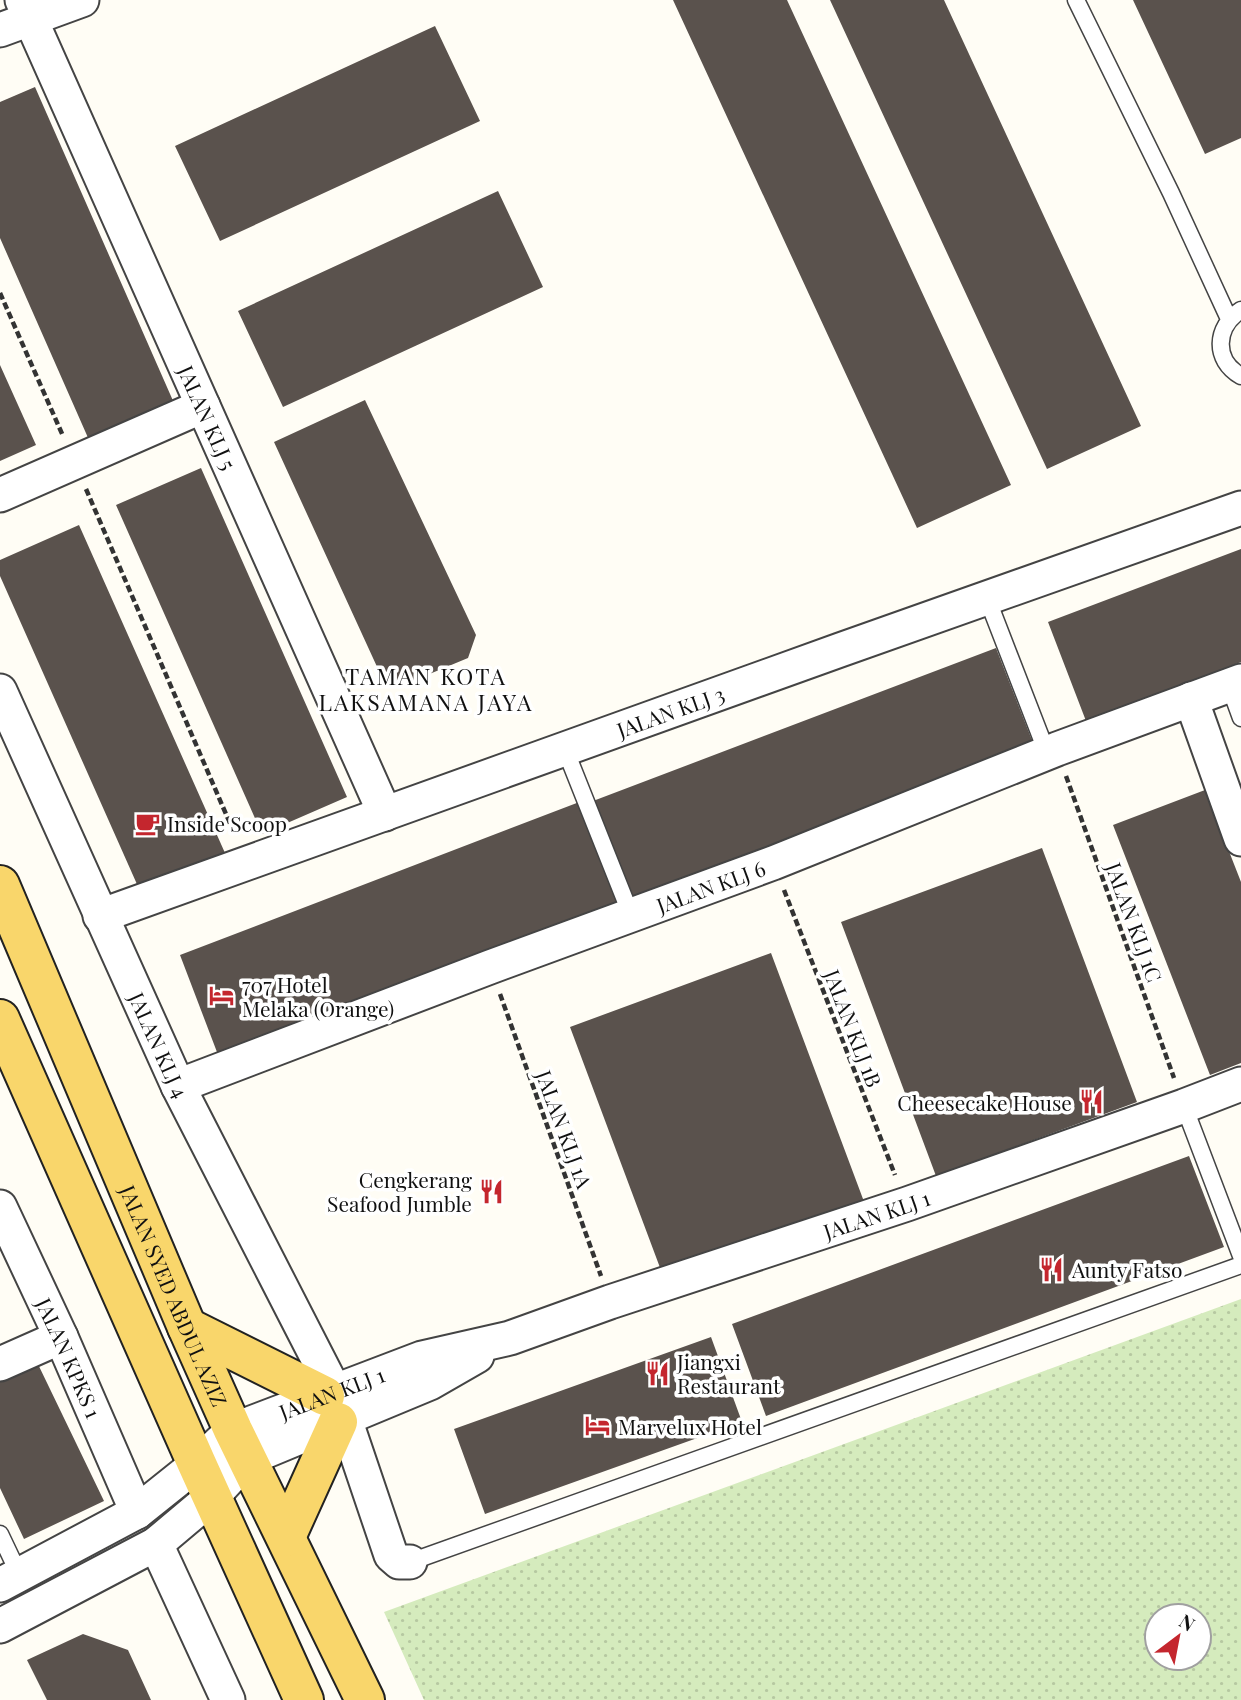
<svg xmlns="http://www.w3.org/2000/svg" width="1241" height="1700" font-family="'Playfair Display',serif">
<defs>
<pattern id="grass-dots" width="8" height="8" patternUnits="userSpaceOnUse" patternTransform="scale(1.75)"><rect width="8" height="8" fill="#d5ebbd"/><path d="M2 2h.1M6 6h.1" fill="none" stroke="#b6c8a1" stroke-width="1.8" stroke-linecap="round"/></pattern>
</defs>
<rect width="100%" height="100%" fill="#fffdf5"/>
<path fill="url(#grass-dots)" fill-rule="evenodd" d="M1241 1299V1700H424L384 1612ZM1157 1616H1199V1658H1157Z"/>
<path fill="#5a524d" d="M673 0H787L1011 485 917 528Z
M830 0H944L1141 426 1047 469Z
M1133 0H1241V138L1205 154Z
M435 26 480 121 220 241 175 146Z
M35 87 174 403 89 440 0 238V102Z
M498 191 543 287 283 407 238 311Z
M0 365 36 445 0 461Z
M365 400 476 635 468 658 403 685 384 682 274 442Z
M201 468 347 797 262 834 116 505Z
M79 525 225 853 140 891 0 576V560Z
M1241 549V662L1086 721 1048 622Z
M996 648 1037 753 634 906 593 801Z
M1205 790 1241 882V1063L1210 1075 1113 825Z
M582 801 623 906 220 1060 180 955Z
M1042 848 1137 1102 936 1176 841 922Z
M771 953 866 1207 665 1281 570 1027Z
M1189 1156 1224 1247 766 1416 732 1324Z
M711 1337 742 1422 485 1514 454 1429Z
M35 1358 104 1501 24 1539 0 1488V1375Z
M83 1634 128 1650 151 1700H47L27 1660Z"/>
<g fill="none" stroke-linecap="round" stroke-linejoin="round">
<defs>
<path id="service" d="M1076 0 1171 193 1229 319
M1241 310C1215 327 1213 360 1241 376
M987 598 1047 753
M1229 685 1241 718
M565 749 631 915
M1184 1106 1241 1256
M0 1534 19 1574
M410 1562 1241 1265"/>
<g id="minor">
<path id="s1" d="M22 0 385 814"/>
<path d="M0 30 82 0"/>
<path d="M0 495 203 406"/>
<path id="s2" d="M0 691 178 1086 335 1392"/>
<path d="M1191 699 1241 839"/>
<path id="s3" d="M100 916 840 650 1241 508"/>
<path id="s4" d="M178 1086 490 967 773 863 1057 749 1241 681"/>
<path id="s5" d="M0 1207 61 1337 137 1512"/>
<path d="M0 1364 61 1337"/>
<path d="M345 1419 391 1555 399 1562H410"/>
<path d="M156 1544 228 1700"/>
<path id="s6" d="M0 1585 137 1512 197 1464 233 1430 422 1358 510 1338 610 1302 907 1204 1184 1106 1241 1084"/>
<path d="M0 1626 156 1544 212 1497 247 1459 430 1383 477 1356"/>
</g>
<g id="primary">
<path id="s7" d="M0 885 187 1327 233 1430 365 1700"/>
<path d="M0 1019 197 1464 304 1700"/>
<path d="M187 1327 325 1396"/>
<path d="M286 1537 338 1422"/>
</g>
</defs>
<use href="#service" stroke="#444" stroke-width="19"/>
<use href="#minor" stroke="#444" stroke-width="37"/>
<use href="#primary" stroke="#222" stroke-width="42"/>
<path stroke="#333" stroke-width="4.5" stroke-dasharray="7 3.5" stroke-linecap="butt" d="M0 293 63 436
M86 489 235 835
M1066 776 1174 1078
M784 890 895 1175
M500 994 601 1276"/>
<use href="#service" stroke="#fff" stroke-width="16"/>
<use href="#minor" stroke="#fff" stroke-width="33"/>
<use href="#primary" stroke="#f9d66b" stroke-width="38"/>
</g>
<defs>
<symbol id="cafe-bare" viewBox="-9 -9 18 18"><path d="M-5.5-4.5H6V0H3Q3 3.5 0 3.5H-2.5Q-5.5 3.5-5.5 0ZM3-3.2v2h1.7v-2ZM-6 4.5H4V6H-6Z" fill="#c4262e" stroke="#fff" stroke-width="2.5" paint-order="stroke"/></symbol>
<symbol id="hotel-bare" viewBox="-9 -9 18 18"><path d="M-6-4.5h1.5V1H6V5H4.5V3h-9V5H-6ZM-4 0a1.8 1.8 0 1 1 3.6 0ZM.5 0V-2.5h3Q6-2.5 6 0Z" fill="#c4262e" stroke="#fff" stroke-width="2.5" paint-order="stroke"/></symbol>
<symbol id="restaurant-bare" viewBox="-9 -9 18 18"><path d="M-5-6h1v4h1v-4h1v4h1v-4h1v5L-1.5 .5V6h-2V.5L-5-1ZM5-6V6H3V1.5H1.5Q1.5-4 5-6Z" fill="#c4262e" stroke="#fff" stroke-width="2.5" paint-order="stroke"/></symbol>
</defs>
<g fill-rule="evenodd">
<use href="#cafe-bare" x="130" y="806" width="35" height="35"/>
<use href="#hotel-bare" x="204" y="978" width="35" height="35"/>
<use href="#restaurant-bare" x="1074" y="1084" width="35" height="35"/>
<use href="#restaurant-bare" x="474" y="1174" width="35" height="35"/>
<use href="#restaurant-bare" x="1034" y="1252" width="35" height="35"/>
<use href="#restaurant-bare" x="640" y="1356" width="35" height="35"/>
<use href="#hotel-bare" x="580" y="1408" width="35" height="35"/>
</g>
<g text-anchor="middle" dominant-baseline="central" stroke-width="7" stroke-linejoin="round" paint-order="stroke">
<g font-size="21" fill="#111" stroke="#fff">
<text stroke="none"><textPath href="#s1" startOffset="457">JALAN KLJ 5</textPath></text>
<text stroke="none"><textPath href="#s3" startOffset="606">JALAN KLJ 3</textPath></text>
<text stroke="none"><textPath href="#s4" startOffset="569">JALAN KLJ 6</textPath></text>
<text transform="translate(1135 922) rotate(70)">JALAN KLJ 1C</text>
<text transform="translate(854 1028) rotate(69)">JALAN KLJ 1B</text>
<text stroke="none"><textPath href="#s2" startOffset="388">JALAN KLJ 4</textPath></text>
<text transform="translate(565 1129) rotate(70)">JALAN KLJ 1A</text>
<text stroke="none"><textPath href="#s6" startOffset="961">JALAN KLJ 1</textPath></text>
<text stroke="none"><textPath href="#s7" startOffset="446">JALAN SYED ABDUL AZIZ</textPath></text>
<text stroke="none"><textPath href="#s5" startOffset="166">JALAN KPKS 1</textPath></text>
<text stroke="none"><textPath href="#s6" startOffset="387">JALAN KLJ 1</textPath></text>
</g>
<g font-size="21" fill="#111" stroke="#fff" text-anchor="start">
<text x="167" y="823">Inside Scoop</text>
<text x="242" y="984">707 Hotel<tspan x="242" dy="24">Melaka (Orange)</tspan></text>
<text x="1072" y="1102" text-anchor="end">Cheesecake House</text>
<text x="472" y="1179" text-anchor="end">Cengkerang<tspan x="472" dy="24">Seafood Jumble</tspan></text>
<text x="1072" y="1269">Aunty Fatso</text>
<text x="677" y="1361">Jiangxi<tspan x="677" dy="24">Restaurant</tspan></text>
<text x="618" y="1426">Marvelux Hotel</text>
</g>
<g font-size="23" letter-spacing="2" fill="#111" stroke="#fff">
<text x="426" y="675">TAMAN KOTA<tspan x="426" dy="26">LAKSAMANA JAYA</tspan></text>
</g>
</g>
<g transform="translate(1178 1637) rotate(32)"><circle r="33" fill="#ffffff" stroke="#a0a0a0" stroke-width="2"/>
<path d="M0-5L12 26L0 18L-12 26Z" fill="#c4262e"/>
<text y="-10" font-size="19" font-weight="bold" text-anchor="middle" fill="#111111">N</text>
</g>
</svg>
